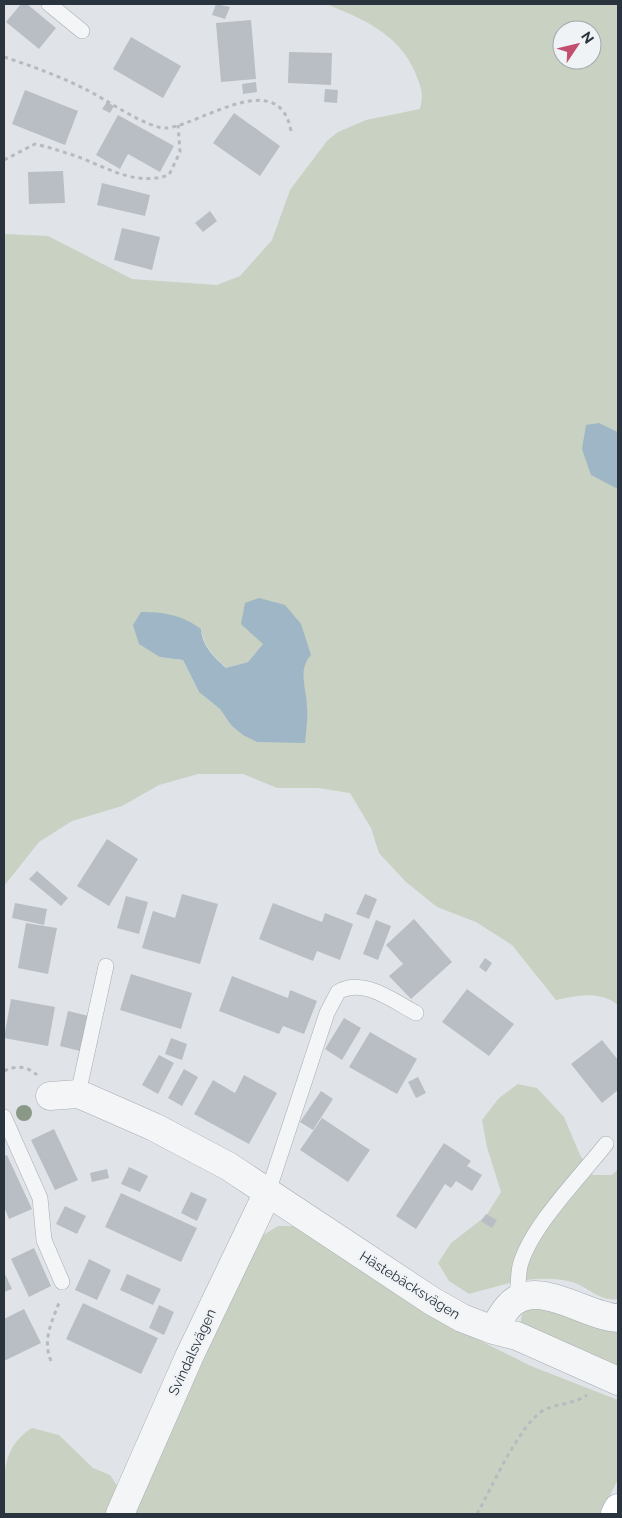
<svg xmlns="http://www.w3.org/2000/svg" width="622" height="1518" font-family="Raleway,sans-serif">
<rect width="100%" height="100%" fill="#e0e4e8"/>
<path fill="#c8d1c2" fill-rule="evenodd" d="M326 4H618V432L599 423 615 487 618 489V1005C600 991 578 995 556 1000L512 945 476 922 437 907 406 882 379 853 371 828 350 793 318 788H277L243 774H198L159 785 122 806 72 821 39 842 4 886V234L48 236 132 279 217 285 240 276 272 240 290 190 327 141 338 132 366 120 420 109C424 92 421 88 415 72 399 34 363 19 326 4ZM562 30H592V60H562ZM201 629C203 646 214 656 226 668L248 662 263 644 304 662 303 677 307 707 231 725 220 709 199 692 183 660 160 657Z
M518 1084 537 1088 564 1117 580 1155 593 1175H612L618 1169V1299C600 1303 586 1284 568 1281 532 1274 503 1285 469 1294L449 1281 438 1263 451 1243 486 1216 501 1192 487 1147 482 1120 499 1098Z
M278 1226H294L430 1316 531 1366 618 1400V1479L601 1514H133L260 1237Z
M538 1304 618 1328V1370L520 1324 523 1311Z
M32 1428 59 1435 93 1468 110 1475 119 1489 108 1514H4C4 1478 0 1448 32 1428Z"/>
<path fill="#9eb6c5" d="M599 423 618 432V489L591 475 582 449 586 425Z
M259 598 285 605 301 624 311 655C297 670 307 689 307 708 308 720 306 732 305 743L257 742 243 735 231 725 220 709 199 692 183 660 160 657 139 644 133 625 141 612C164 612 182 615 201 629 202 646 214 657 226 668L248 662 263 644 241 624 245 603Z"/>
<path fill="#b8bec4" d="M21 4H27L56 28 39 49 6 22Z
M216 4 230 7 225 19 212 15Z
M251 20 256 79 221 82 216 23Z
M131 37 181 66 163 98 113 69Z
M289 52 332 53 331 85 288 83Z
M256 82 257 92 243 94 242 84Z
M325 89 338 90 337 103 324 102Z
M25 90 78 111 65 145 12 124Z
M107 102 114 106 110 113 102 109Z
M234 113 280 146 260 176 213 143Z
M118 115 174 146 160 172 128 154 120 169 96 155Z
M63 171 65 203 29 204 28 172Z
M102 183 150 195 145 216 97 205Z
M210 211 217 221 203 232 195 223Z
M122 228 160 237 152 270 114 260Z
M107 839 138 859 109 906 77 886Z
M37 871 68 898 61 906 29 879Z
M182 894 218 904 200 964 142 948 153 911 175 918Z
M365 894 377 899 369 919 356 914Z
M126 896 148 902 139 934 117 928Z
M15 903 47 909 44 925 12 918Z
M273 903 322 922 325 913 353 924 340 960 317 951 313 961 259 939Z
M414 919 452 962 411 999 389 976 403 964 386 945Z
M376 920 391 926 378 960 363 954Z
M26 923 57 928 48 974 18 968Z
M485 958 492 963 486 972 479 967Z
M131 974 192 993 181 1029 120 1010Z
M232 976 288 998 290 990 317 1001 304 1034 283 1026 279 1034 219 1011Z
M467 989 514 1024 489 1056 442 1022Z
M11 999 55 1007 48 1046 4 1038Z
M68 1011 89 1016 80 1051 60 1046Z
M344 1018 361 1028 342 1060 325 1049Z
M370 1032 417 1059 397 1094 349 1067Z
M171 1038 187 1044 182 1060 165 1054Z
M602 1040 618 1060V1090L602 1103 571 1064Z
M159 1055 174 1063 158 1094 142 1085Z
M184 1069 198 1077 182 1106 168 1098Z
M244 1075 277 1093 249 1144 194 1114 213 1080 235 1093Z
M418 1077 426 1093 416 1098 408 1082Z
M321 1091 333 1099 313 1130 300 1122Z
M322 1118 370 1150 348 1182 300 1150Z
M54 1129 78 1180 55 1190 31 1140Z
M444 1143 471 1161 467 1166 482 1175 472 1191 456 1181 451 1188 445 1184 416 1229 396 1216Z
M7 1155 32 1209 9 1219 4 1207V1156Z
M129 1167 148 1176 140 1192 121 1184Z
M107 1169 109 1178 92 1182 90 1173Z
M191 1192 207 1199 197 1221 181 1213Z
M121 1193 197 1228 181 1262 105 1227Z
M65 1206 86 1216 77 1234 56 1224Z
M486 1214 497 1220 492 1228 481 1221Z
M34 1248 51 1286 29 1297 11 1259Z
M89 1259 111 1270 97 1300 75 1290Z
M4 1272 12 1289 4 1292Z
M127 1274 161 1289 153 1305 120 1290Z
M83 1303 158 1338 141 1374 66 1339Z
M159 1305 174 1312 164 1335 149 1328Z
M24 1309 41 1343 4 1361V1319Z"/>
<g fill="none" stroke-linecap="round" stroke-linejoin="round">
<defs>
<path id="service" d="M49 4 82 31
M78 1094 106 966
M4 1117 40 1198 44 1240 62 1282
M268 1192 327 1013 338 992C363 977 393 1001 416 1013
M517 1300C518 1289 518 1276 520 1266 530 1227 581 1176 606 1144"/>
<path id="minor" d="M50 1096 78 1094 88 1098 154 1127 228 1166 432 1301 462 1318 493 1330 517 1336 618 1381
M493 1330C498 1322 502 1314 508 1307 535 1275 586 1317 618 1318
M120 1514 189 1357 268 1192"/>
<path id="primary" d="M615 1514 618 1508"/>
</defs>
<use href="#service" stroke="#a6acb2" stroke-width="16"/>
<use href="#minor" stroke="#a6acb2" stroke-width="29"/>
<use href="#primary" stroke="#a0aab3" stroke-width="29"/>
<path stroke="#b7bbc0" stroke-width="3" stroke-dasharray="4 4" stroke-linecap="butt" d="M4 57C32 66 59 76 85 89 104 98 149 130 167 128 202 124 279 66 291 131
M4 160 35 144C48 147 60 151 73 155 105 166 134 187 169 175L180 152 178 125
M4 1071C16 1065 27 1066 37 1075
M51 1361C42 1339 52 1322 60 1300
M477 1514C491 1489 520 1423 544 1410 558 1403 572 1405 587 1395"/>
<use href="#service" stroke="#f3f5f7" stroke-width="15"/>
<use href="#minor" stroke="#f3f5f7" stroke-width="28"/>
<use href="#primary" stroke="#fff" stroke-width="28"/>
</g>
<circle fill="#8a9887" cx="24" cy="1113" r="8"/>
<g text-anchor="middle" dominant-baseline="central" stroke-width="4.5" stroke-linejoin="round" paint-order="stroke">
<g font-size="14" fill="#2a343e" stroke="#f0f3f6">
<text transform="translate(410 1285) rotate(32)">Hästebäcksvägen</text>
<text transform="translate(192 1352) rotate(-65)">Svindalsvägen</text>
</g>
</g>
<rect width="622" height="1518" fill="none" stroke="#2a343e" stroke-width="10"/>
<g transform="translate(577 45) rotate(55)"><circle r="24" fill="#f0f3f6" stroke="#a1a7ac"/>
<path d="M0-4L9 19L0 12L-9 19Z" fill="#c34f70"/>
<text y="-8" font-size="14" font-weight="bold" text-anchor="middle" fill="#2a343e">N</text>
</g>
</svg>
